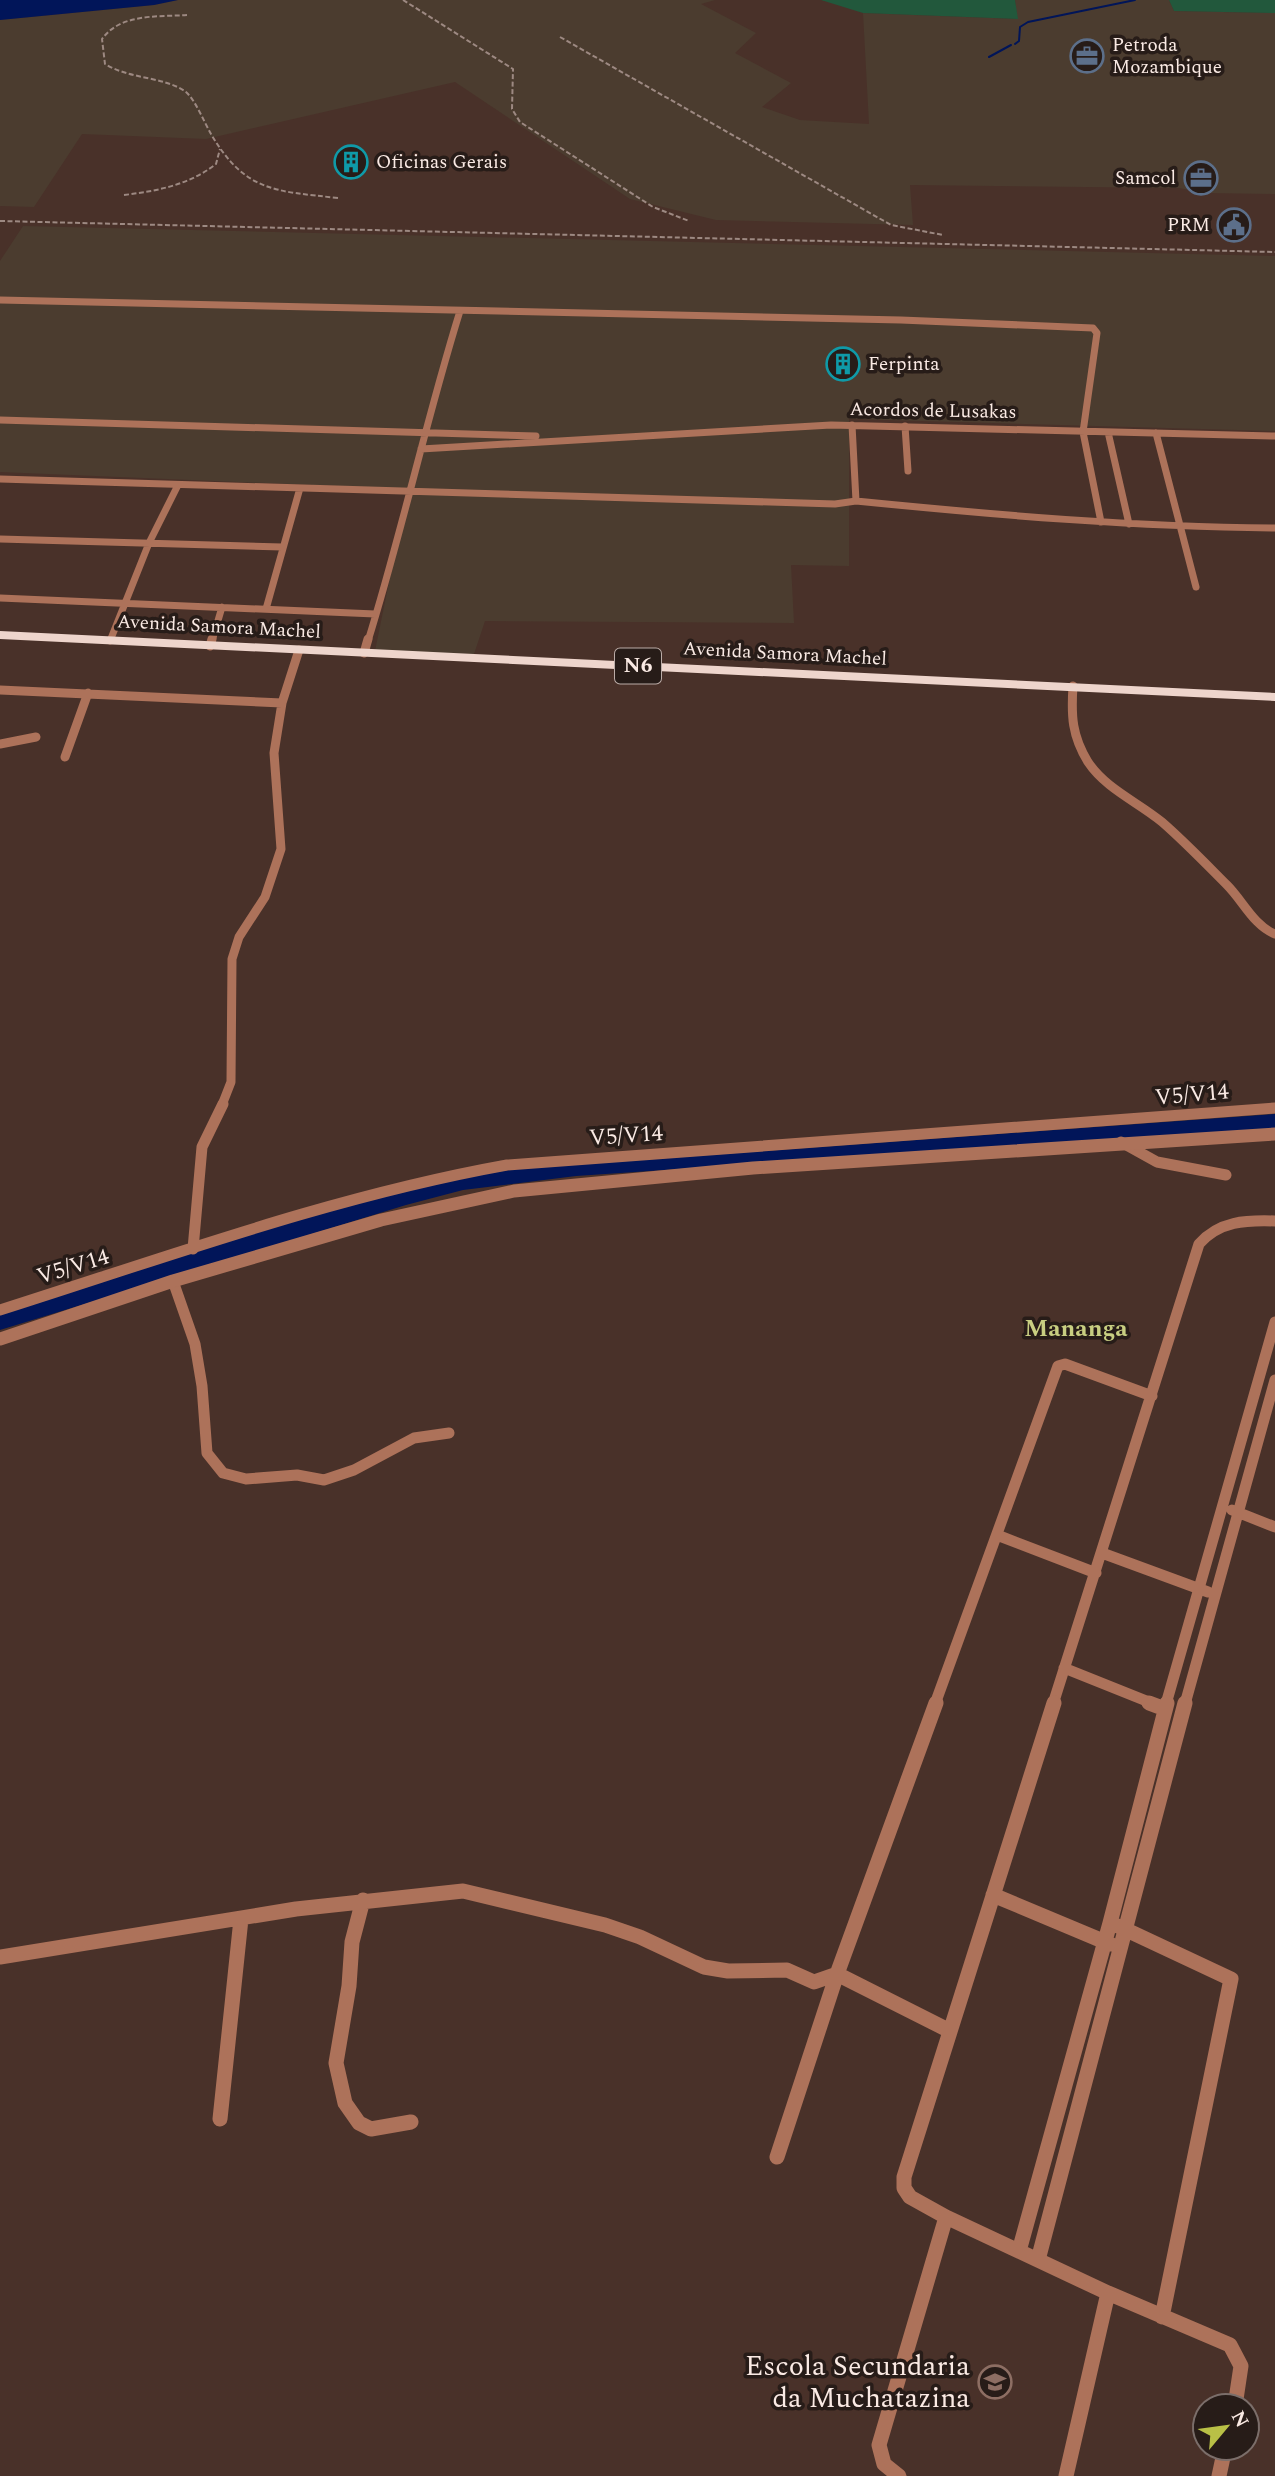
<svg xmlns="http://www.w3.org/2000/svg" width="1275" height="2476" font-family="Spectral,serif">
<rect width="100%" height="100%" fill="#493129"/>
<path fill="#4b3c2f" d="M178 0H715L701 4 756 33 735 53 791 83 762 107 800 120 869 124 863 13 1017 19 1015 0H1169L1174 11 1275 13V194L1205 193 1179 188 910 185 913 225 716 220 630 199 455 82 206 139 82 134 34 207 0 206V20L154 5Z
M23 226 1275 256V431L849 419V566L791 565 794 623 485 621 474 654 375 651 408 489 0 472V261Z"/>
<path fill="#22583c" d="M821 0H1015L1018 19 863 13Z
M1169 0H1275V13L1174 11Z"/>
<path fill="#011559" d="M0 0H178L154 5 0 20Z
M1275 1114V1129L576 1176 463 1190 406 1205 0 1330V1313L308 1216 430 1182 516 1169Z"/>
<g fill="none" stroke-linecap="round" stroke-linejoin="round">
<path stroke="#011559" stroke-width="2" d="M1015 44 1019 41 1020 27 1028 22 1135 0
M989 57 1011 45"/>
<path stroke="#ad725a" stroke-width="7" d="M0 300 901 320 1093 328 1097 333 1083 432 1101 522
M0 420 536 436
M852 425 856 501
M905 426 908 471
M1108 432 1129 524
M1156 433 1196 587
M421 449 831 425 1275 436
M0 479 835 504 856 501C996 515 1135 527 1275 528
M0 539 282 547
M0 598 375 614
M266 609 300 488
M110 641 149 543 178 485
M212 641 222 607
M368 641C402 532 426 420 460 311"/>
<path stroke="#ad725a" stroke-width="9" d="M210 646 212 639
M364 653 368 639
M1073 686C1071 716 1072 736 1088 762 1106 789 1138 802 1162 822 1185 842 1206 864 1227 885 1243 901 1254 926 1275 934
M0 690 282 703
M0 744 36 737
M65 757 88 693
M222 1105 231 1082 232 959 239 937 265 897 281 849 274 753 282 703 299 650"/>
<path stroke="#ad725a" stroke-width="11" d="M1121 1142 1157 1162 1226 1175
M193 1249 202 1147 223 1104
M173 1281 195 1344 202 1386 207 1453 223 1473 246 1479 297 1475 324 1480 354 1470 414 1438 449 1433
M0 1310C167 1257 334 1196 507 1165L1275 1108
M1232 1510 1275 1527
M997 1535 1096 1573
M1102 1553 1208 1592
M1064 1668 1154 1704
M935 1704 1058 1366 1065 1364 1152 1396
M1053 1704 1199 1244C1219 1221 1246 1220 1275 1221
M1166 1704 1275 1322
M1185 1704 1275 1380"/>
<path stroke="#ad725a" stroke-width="15" d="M1054 1703 904 2177V2188L910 2197 946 2217 1108 2293 1230 2345 1241 2366 1235 2406
M1149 1703 1165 1709
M993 1895 1110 1944
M363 1900 352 1942 349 1986 336 2063 345 2103 359 2123 371 2129 411 2122
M1118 1926 1231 1979 1162 2317
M0 1957 296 1909 463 1891 605 1925 640 1937 704 1967 728 1971 787 1970 814 1982 837 1974 950 2031
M220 2119 241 1919
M777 2157 837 1974 936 1703
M1019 2251 1110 1923 1167 1703
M1038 2260 1185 1703
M899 2476 884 2464 879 2445 946 2217
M1066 2476 1108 2293
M1219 2476 1225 2448"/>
<path stroke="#ad725a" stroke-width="13" d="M0 1339 173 1281 381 1220 514 1191 753 1168 1275 1134"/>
<path fill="#eed5cc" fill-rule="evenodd" d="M0 631 1275 693V701L0 639Z"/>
<path stroke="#9d8982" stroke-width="2" stroke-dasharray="5 2.5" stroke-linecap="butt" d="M403 0 513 69 512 109 520 122 653 207 689 221
M187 15C158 17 121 13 102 39L105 64C129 79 166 77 186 92 196 101 204 122 211 134 245 192 275 191 338 198
M560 37 891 225 943 235
M124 195C157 191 189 185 216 164L220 149
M0 221 1275 252"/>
</g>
<defs>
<symbol id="office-ring" viewBox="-11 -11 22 22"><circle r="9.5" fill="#271c18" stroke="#5c6f8a" stroke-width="1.5"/><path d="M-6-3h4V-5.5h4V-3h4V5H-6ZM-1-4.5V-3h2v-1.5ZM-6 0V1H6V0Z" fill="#5c6f8a"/></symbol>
<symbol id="building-ring" viewBox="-11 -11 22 22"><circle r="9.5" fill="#271c18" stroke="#0f9aa8" stroke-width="1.5"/><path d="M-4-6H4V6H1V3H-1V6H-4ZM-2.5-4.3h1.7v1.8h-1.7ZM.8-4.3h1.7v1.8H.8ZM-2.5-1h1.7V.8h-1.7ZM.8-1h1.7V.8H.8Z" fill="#0f9aa8"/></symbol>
<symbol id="civic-ring" viewBox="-11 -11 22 22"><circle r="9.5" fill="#271c18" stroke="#5c6f8a" stroke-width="1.5"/><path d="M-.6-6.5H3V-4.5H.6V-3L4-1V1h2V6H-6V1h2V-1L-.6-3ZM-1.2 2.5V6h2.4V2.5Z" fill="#5c6f8a"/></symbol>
<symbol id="school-ring" viewBox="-11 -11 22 22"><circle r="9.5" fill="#271c18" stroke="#8d6e63" stroke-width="1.5"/><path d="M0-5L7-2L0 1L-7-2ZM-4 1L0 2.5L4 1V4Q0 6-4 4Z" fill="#8d6e63"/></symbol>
</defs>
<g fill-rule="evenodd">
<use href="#office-ring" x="1068" y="37" width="38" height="38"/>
<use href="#building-ring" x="332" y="143" width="38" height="38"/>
<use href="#office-ring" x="1182" y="159" width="38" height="38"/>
<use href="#civic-ring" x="1215" y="206" width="38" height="38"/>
<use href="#building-ring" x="824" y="345" width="38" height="38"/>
<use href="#school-ring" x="976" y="2363" width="38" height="38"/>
</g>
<g text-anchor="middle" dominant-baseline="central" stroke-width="7" stroke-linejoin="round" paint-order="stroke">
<g font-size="19" fill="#faeae4" stroke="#271c18" text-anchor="start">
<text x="1112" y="45">Petroda<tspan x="1112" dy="22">Mozambique</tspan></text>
<text x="376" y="162">Oficinas Gerais</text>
<text x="1176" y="178" text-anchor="end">Samcol</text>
<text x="1210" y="225" text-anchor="end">PRM</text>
<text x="868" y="364">Ferpinta</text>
</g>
<g font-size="19" fill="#faeae4" stroke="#271c18">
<text transform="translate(933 411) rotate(1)">Acordos de Lusakas</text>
<text transform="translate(219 627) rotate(3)">Avenida Samora Machel</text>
<text transform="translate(785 654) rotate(3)">Avenida Samora Machel</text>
</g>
<rect fill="#271c18" stroke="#bbaca7" stroke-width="2" x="615" y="648.5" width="46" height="35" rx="5"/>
<g font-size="21" font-weight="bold" fill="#faeae4">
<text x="638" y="666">N6</text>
</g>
<g font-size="23" fill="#faeae4" stroke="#271c18">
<text transform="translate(1192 1095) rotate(-5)">V5/V14</text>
<text transform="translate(626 1136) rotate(-4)">V5/V14</text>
<text transform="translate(73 1267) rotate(-17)">V5/V14</text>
</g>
<g font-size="24" font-weight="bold" fill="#c8ce81" stroke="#271c18">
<text x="1076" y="1329">Mananga</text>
</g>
<g font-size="28" fill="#faeae4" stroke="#271c18" text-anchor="end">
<text x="970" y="2366">Escola Secundaria<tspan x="970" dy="32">da Muchatazina</tspan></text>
</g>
</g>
<g transform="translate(1226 2427) rotate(61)"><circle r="33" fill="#271c18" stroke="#7b6e6a" stroke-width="2"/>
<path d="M0-5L12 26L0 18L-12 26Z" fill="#b9c046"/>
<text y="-10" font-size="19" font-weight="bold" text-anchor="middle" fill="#faeae4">N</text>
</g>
</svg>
